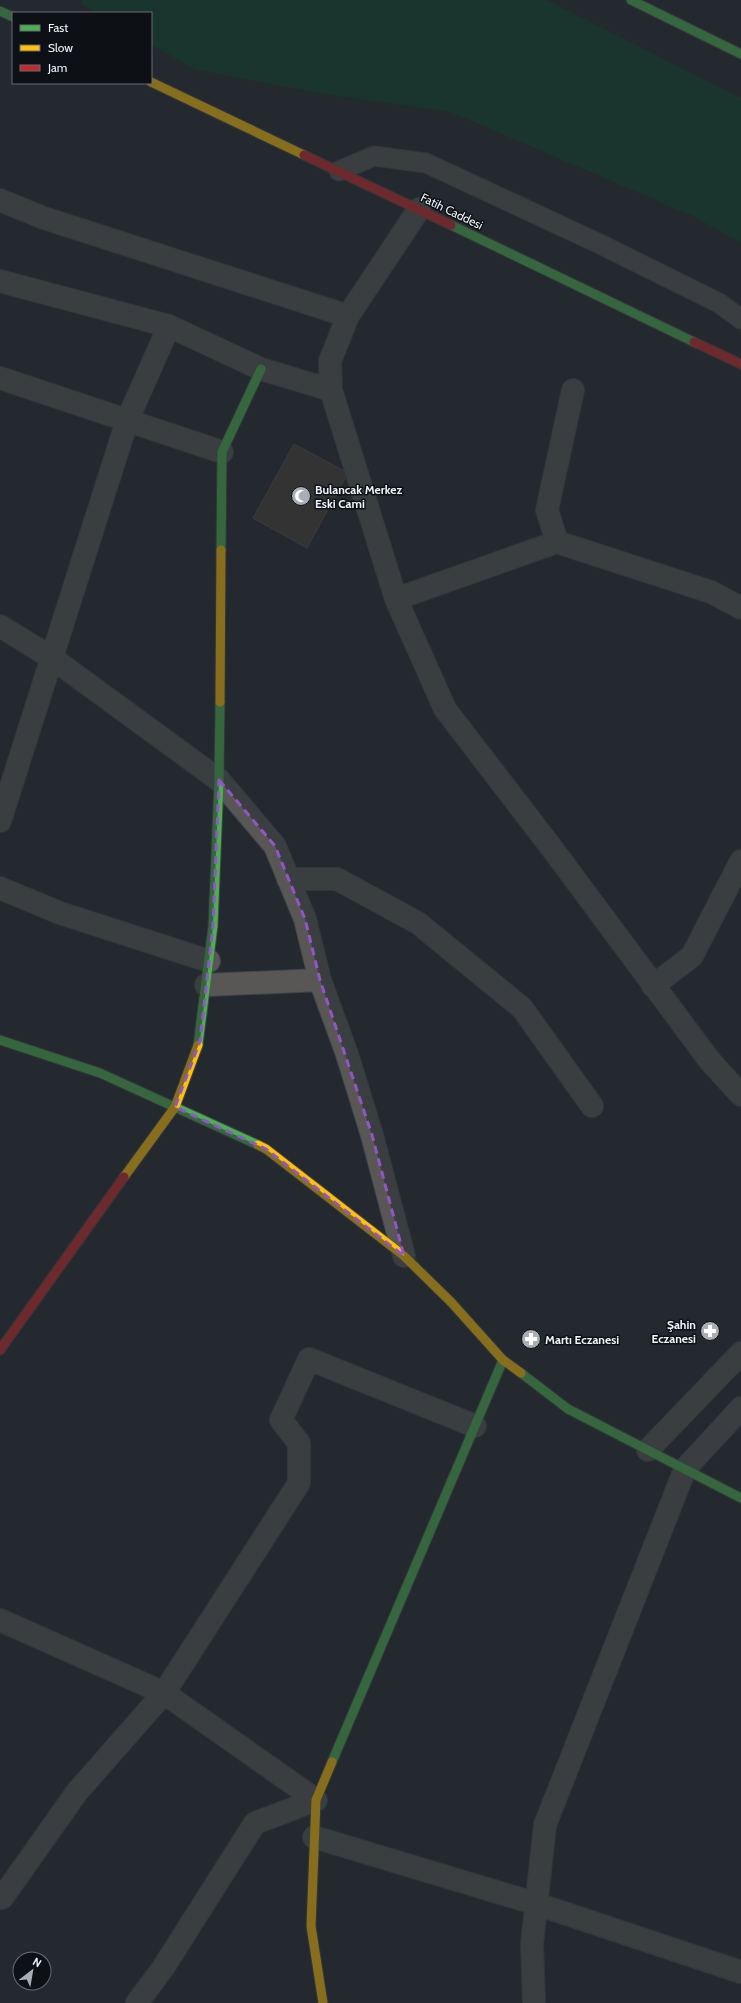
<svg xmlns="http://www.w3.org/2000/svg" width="741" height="2003" font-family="Cabin,sans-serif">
<rect width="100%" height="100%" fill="#24292f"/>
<path fill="#0e432c" d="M81 0H547L741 98V243L693 216 451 112 324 94 194 69 151 44V13H97L82 4Z"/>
<path fill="#463e3b" stroke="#505053" d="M294 444 348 473 307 548 253 518Z"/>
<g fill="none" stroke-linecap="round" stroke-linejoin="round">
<defs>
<path id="lane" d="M339 171 374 156 426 163 602 245 719 303 741 319"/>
<path id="street" d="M0 200 44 218 348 316
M419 209 348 316 330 361 331 390 396 599 445 709 554 851 710 1061 741 1095
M0 281 169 326 261 369 331 390
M0 378 222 452
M557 542 547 510 573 390
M396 599 557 542 711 592 741 608
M0 626 52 658 219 780 275 846 305 919 320 980 347 1054 372 1135 404 1256
M0 821 127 421 169 326
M288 879H337L418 923 522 1008 592 1106
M0 888 60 913 209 961
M206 985 320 980
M653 986 692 956 741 861
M648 1450 741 1353
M0 1620 164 1693 316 1800
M314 1837 537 1904 741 1972
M0 1897 2 1898 77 1792 164 1693 299 1483V1443L281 1420 309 1359 475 1426
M137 2003 163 1968 255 1823 316 1800
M534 2003 532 1944 545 1825 685 1469 741 1408"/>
<path id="fast" d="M631 0 741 54
M0 11 13 17
M451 225 694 342
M221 550 222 452 261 369
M0 1040 100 1073 258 1145
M198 1045 213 926 219 780 220 702
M521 1373 568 1409 741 1498
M332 1762 503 1360"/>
<path id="slow" d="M151 82 304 155
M220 702 221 550
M258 1145 266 1149 404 1256 451 1302 503 1360 521 1373
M124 1177 175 1107 198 1045
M323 2003 311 1926 316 1800 332 1762"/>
<path id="jam" d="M304 155 451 225
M694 342 741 364
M0 1350 124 1177"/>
</defs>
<use href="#lane" stroke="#41464b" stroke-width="21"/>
<use href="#street" stroke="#41464b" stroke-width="24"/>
<use href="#fast" stroke="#41464b" stroke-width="11"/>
<use href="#slow" stroke="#41464b" stroke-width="11"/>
<use href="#jam" stroke="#41464b" stroke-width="11"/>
<use href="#lane" stroke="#585756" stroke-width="19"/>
<use href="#street" stroke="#585756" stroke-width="22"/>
<use href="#fast" stroke="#4caf50" stroke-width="9"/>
<use href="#slow" stroke="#ffc107" stroke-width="9"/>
<use href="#jam" stroke="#c62828" stroke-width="9"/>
</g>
<path d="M0 0H741V2003H0ZM219 780 275 846 305 919 320 980 372 1135 404 1256 266 1149 175 1107 200 1041 213 926Z" fill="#24292f" fill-opacity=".55" fill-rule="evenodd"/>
<path fill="none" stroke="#9254cb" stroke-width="3" stroke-dasharray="8 5" stroke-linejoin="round" d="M219 780 275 846 305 919 320 980 372 1135 404 1256 266 1149 175 1107 200 1041 213 926Z"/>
<defs>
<symbol id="mosque-disc" viewBox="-11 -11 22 22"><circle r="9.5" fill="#a9aeb4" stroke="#0d1116"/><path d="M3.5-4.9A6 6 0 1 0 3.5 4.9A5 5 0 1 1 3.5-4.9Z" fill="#fff"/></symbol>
<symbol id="pharmacy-disc" viewBox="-11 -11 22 22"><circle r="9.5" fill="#a9aeb4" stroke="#0d1116"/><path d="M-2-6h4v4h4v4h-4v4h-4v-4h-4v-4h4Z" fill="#fff"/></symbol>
</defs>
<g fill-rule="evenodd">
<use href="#mosque-disc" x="290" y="485" width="22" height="22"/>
<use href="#pharmacy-disc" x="699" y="1320" width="22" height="22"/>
<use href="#pharmacy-disc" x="520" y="1328" width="22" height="22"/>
</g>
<g text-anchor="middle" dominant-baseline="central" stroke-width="3" stroke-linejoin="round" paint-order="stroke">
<g font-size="12" fill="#f0f5fc" stroke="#0d1116">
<text transform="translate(452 211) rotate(26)">Fatih Caddesi</text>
</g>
<g font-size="12" font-weight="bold" fill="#f0f5fc" stroke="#0d1116" text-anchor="start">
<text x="315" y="489">Bulancak Merkez<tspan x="315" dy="14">Eski Cami</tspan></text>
<text x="696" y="1324" text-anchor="end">Şahin<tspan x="696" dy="14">Eczanesi</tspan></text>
<text x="545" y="1339">Martı Eczanesi</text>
</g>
</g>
<rect x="12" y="12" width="140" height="72" fill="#0d1116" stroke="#686c72"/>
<rect x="20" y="25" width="20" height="6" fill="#4caf50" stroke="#686c72"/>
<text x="48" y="32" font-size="12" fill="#f0f5fc">Fast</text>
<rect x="20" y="45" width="20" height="6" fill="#ffc107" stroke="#686c72"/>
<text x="48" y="52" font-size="12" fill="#f0f5fc">Slow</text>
<rect x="20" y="65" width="20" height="6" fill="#c62828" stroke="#686c72"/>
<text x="48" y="72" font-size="12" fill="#f0f5fc">Jam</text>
<g transform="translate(32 1971) rotate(31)"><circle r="19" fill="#0d1116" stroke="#686c72"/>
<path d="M0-3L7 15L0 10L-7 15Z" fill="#a9aeb4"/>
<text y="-6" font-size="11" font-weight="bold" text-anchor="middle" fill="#f0f5fc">N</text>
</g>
</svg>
